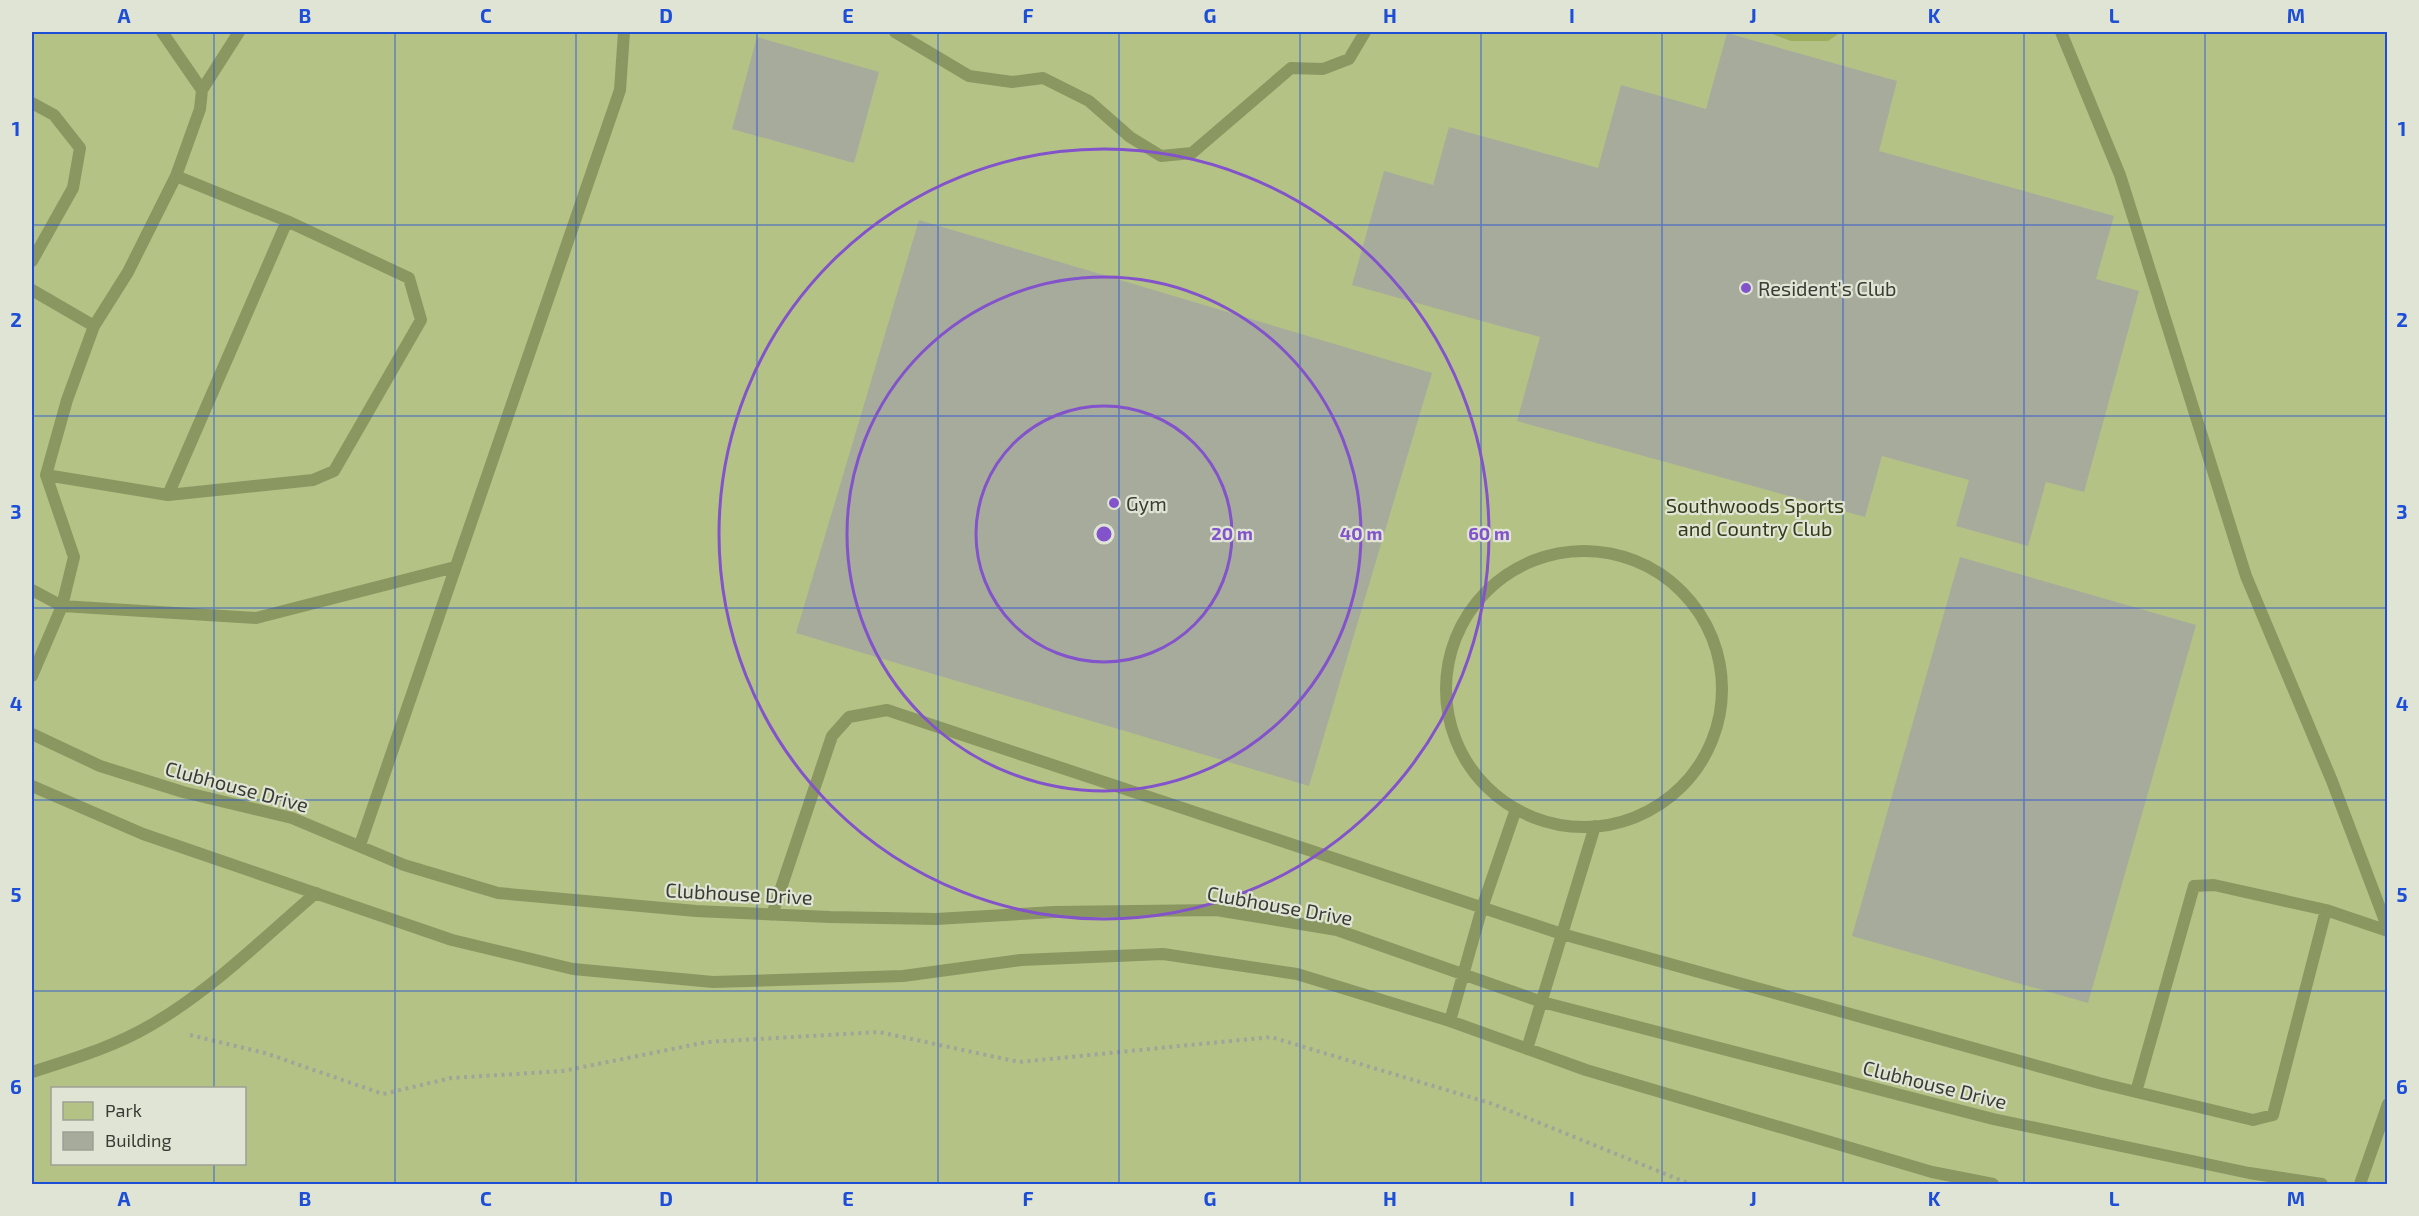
<svg xmlns="http://www.w3.org/2000/svg" width="2419" height="1216" font-family="'Exo 2',sans-serif">
<rect width="100%" height="100%" fill="#e0e4d4"/>
<path fill="#b4c286" fill-rule="evenodd" d="M32 32H2387V1184H32ZM52 1088H244V1164H52Z"/>
<path fill="#9eae5d" d="M1767 32H1841L1828 41H1791Z"/>
<path fill="#a7ab9c" d="M1727 33 1897 81 1879 151 2114 216 2096 279 2139 291 2084 492 2046 482 2028 546 1956 526 1969 480 1882 456 1865 517 1517 421 1540 337 1352 285 1384 171 1433 185 1449 127 1598 168 1621 85 1706 109Z
M757 37 879 72 854 163 732 129Z
M919 220 1432 373 1309 786 796 633Z
M1960 557 2196 625 2088 1003 1852 936Z"/>
<g fill="none" stroke-linecap="round" stroke-linejoin="round">
<path stroke="#a1a498" stroke-width="4" stroke-dasharray="3 4.5" stroke-linecap="butt" d="M190 1035 265 1053 383 1094 451 1078 563 1071 707 1042 879 1032 1019 1062 1271 1037 1493 1104 1690 1184"/>
<path stroke="#8b9761" stroke-width="12" d="M162 32 202 90
M895 32 969 76 1012 82 1043 78 1089 101 1130 137 1161 156 1192 153 1291 68 1323 69 1349 59 1365 32
M2061 32 2120 175 2246 576 2332 781 2388 929
M32 103 54 115 80 148 73 188 32 261
M32 290 94 326
M46 475 168 495 313 480 334 471 421 320 409 278 287 221 176 176
M168 495 287 221
M1446 689a138 138 0 1 1 276 0a138 138 0 1 1-276 0Z
M32 590 62 606 256 618 455 567
M32 676 62 606 74 557 46 475 67 400 94 326 128 272 176 176 200 109 202 90 239 32
M32 734 100 766 183 792 292 818 404 865 498 893 696 911 830 917 936 919 1054 912 1216 910 1337 930 1542 1002 1993 1119 2249 1173 2322 1184
M32 786 143 834 452 940 573 969 713 982 903 976 1021 960 1163 954 1297 974 1450 1021 1586 1070 1932 1172 1993 1184
M360 845 620 90 624 32
M772 915 832 736 849 717 887 710 1562 934 2099 1083 2253 1120 2273 1115 2326 910 2388 931
M1450 1021 1482 908 1516 809
M1527 1049 1595 826
M32 1072C72 1059 114 1047 151 1025 212 990 263 938 316 893
M2136 1092 2194 886 2214 885 2326 910
M2360 1184 2388 1104"/>
</g>
<path fill="none" stroke="#1d4ed8" stroke-width="1.5" stroke-opacity="0.55" d="M214 32V1088M395 32V1184M576 32V1184M757 32V1184M938 32V1184M1119 32V1184M1300 32V1184M1481 32V1184M1662 32V1184M1843 32V1184M2024 32V1184M2205 32V1184M32 225H2388M32 416H2388M32 608H2388M32 800H2388M32 991H2388M214 1164V1184"/>
<g fill="none" stroke="#8253cb" stroke-width="3">
<circle cx="1104" cy="534" r="128"/>
<circle cx="1104" cy="534" r="257"/>
<circle cx="1104" cy="534" r="385"/>
</g>
<g fill="#8253cb" stroke="#e0e4d4" stroke-width="2">
<circle cx="1746" cy="288" r="6"/>
<circle cx="1114" cy="503" r="6"/>
</g>
<g text-anchor="middle" dominant-baseline="central" stroke-width="4.5" stroke-linejoin="round" paint-order="stroke">
<g font-size="20" fill="#393b35" stroke="#e0e4d4" text-anchor="start">
<text x="1758" y="288">Resident's Club</text>
<text x="1126" y="503">Gym</text>
</g>
<g font-size="20" fill="#333a17" stroke="#e0e4d4">
<text x="1755" y="505">Southwoods Sports<tspan x="1755" dy="23">and Country Club</tspan></text>
</g>
<g font-size="20" fill="#393b35" stroke="#e0e4d4">
<text transform="translate(237 786) rotate(15)">Clubhouse Drive</text>
<text transform="translate(739 893) rotate(3)">Clubhouse Drive</text>
<text transform="translate(1280 905) rotate(10)">Clubhouse Drive</text>
<text transform="translate(1935 1084) rotate(14)">Clubhouse Drive</text>
</g>
</g>
<circle cx="1104" cy="534" r="9" fill="#8253cb" stroke="#e0e4d4" stroke-width="3"/>
<g font-size="18" text-anchor="middle" font-weight="bold" fill="#8253cb" stroke="#e0e4d4" stroke-width="4.5" stroke-linejoin="round" paint-order="stroke">
<text x="1232" y="540">20 m</text>
<text x="1361" y="540">40 m</text>
<text x="1489" y="540">60 m</text>
</g>
<rect width="2419" height="1216" fill="none" stroke="#e0e4d4" stroke-width="66"/>
<rect x="51" y="1087" width="195" height="78" fill="#e0e4d4" stroke="#9da094" stroke-width="1.5"/>
<rect x="63" y="1102" width="30" height="18" fill="#b4c286" stroke="#9da094" stroke-width="1.5"/>
<text x="105" y="1117" font-size="18" fill="#393b35">Park</text>
<rect x="63" y="1132" width="30" height="18" fill="#a7ab9c" stroke="#9da094" stroke-width="1.5"/>
<text x="105" y="1147" font-size="18" fill="#393b35">Building</text>
<rect x="33" y="33" width="2353" height="1150" fill="none" stroke="#1d4ed8" stroke-width="2"/>
<g font-size="20" text-anchor="middle" font-weight="bold" fill="#1d4ed8">
<text x="124" y="23">A</text>
<text x="305" y="23">B</text>
<text x="486" y="23">C</text>
<text x="666" y="23">D</text>
<text x="848" y="23">E</text>
<text x="1028" y="23">F</text>
<text x="1210" y="23">G</text>
<text x="1390" y="23">H</text>
<text x="1572" y="23">I</text>
<text x="1753" y="23">J</text>
<text x="1934" y="23">K</text>
<text x="2114" y="23">L</text>
<text x="2296" y="23">M</text>
<text x="16" y="136">1</text>
<text x="2402" y="136">1</text>
<text x="16" y="327">2</text>
<text x="2402" y="327">2</text>
<text x="16" y="519">3</text>
<text x="2402" y="519">3</text>
<text x="16" y="711">4</text>
<text x="2402" y="711">4</text>
<text x="16" y="902">5</text>
<text x="2402" y="902">5</text>
<text x="16" y="1094">6</text>
<text x="2402" y="1094">6</text>
<text x="124" y="1206">A</text>
<text x="305" y="1206">B</text>
<text x="486" y="1206">C</text>
<text x="666" y="1206">D</text>
<text x="848" y="1206">E</text>
<text x="1028" y="1206">F</text>
<text x="1210" y="1206">G</text>
<text x="1390" y="1206">H</text>
<text x="1572" y="1206">I</text>
<text x="1753" y="1206">J</text>
<text x="1934" y="1206">K</text>
<text x="2114" y="1206">L</text>
<text x="2296" y="1206">M</text>
</g>
</svg>
